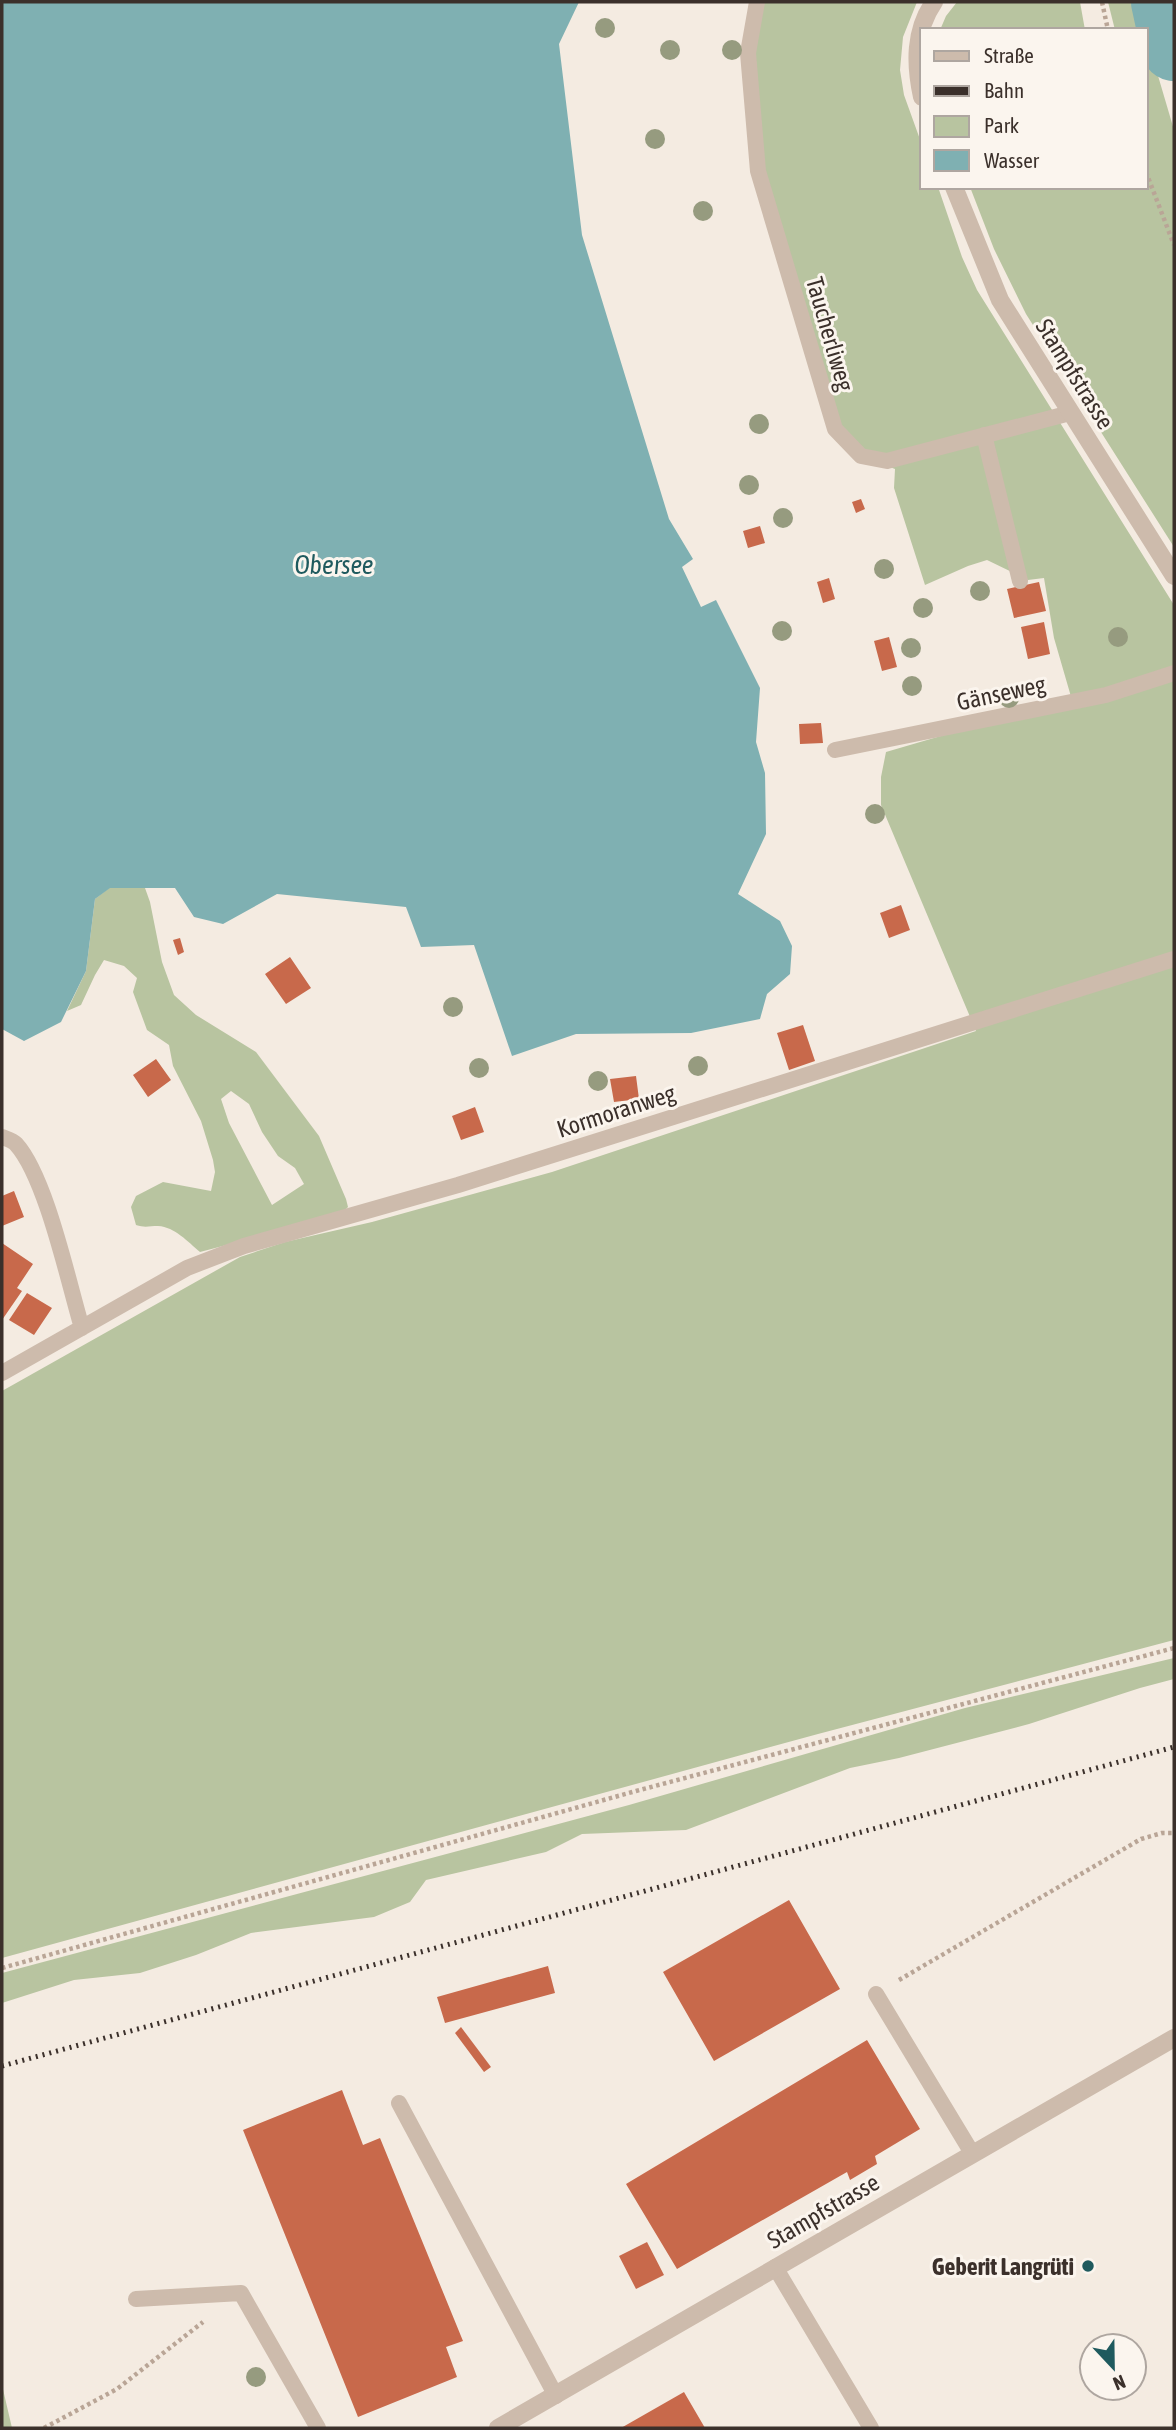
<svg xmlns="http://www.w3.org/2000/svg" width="1176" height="2430" font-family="'Asap Condensed',sans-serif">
<rect width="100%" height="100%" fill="#f4ebe1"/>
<path fill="#b8c4a0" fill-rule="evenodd" d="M757 2H917L903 37 900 70 904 95 922 145V187H938L962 257 977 290 1174 605V1640L818 1734 2 1958V1391L240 1257 285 1242 372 1222 552 1172 976 1031 881 805V777L886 752 951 733 1074 707 1054 638 1044 578 1028 580 987 560 968 566 925 585 894 488 895 469 861 456 835 429 758 171 748 53Z
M957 2H1080L1085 30H940L946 16Z
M1108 2H1139L1145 30H1115Z
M1146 35 1174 130V547L1026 314 994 249 970 187H1146Z
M109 888H145L150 902 162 962 174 995 196 1015 256 1052 319 1136 346 1199 348 1207 340 1215 200 1252C188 1242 175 1227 158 1226 149 1226 145 1228 136 1225L131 1207 136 1196 163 1182 211 1191 215 1172 213 1160 201 1121 173 1066 169 1045 147 1030 133 992 137 978 124 966 104 960 95 975 81 1005 67 1011 86 971 95 899ZM231 1091 249 1104 262 1132 278 1156 295 1168 304 1184 272 1205 229 1123 221 1099Z
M1174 1658V1679L1140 1688 1029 1724 899 1758 850 1768 686 1830 582 1834 546 1852 426 1880 410 1902 374 1917 251 1933 196 1955 140 1973 74 1980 2 2003V1973L629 1805 965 1708Z
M2 2385 12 2428H2Z"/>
<path fill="#7fb0b2" d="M2 2H579L559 44 582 235 669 519 693 559 682 567 701 607 716 600 760 688 756 742 765 773 766 834 738 894 780 921 792 946 790 974 767 994 760 1019 691 1033 576 1034 512 1056 474 945 421 947 406 907 277 894 223 924 194 917 175 888H110L95 899 86 971 61 1022 24 1041 2 1029Z"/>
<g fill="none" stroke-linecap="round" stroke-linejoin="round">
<path stroke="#7fb0b2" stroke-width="66" d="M1164 2 1174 48"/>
</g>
<path fill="#c8694b" d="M861 499 865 509 856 513 852 502Z
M760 526 765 543 748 548 743 531Z
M829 578 835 599 823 603 817 582Z
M1039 582 1046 611 1014 618 1007 589Z
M1044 622 1050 654 1028 659 1021 627Z
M889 637 897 667 882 671 874 641Z
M821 723 823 743 800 744 799 724Z
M901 905 910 930 889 938 880 913Z
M180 938 184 952 178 955 173 940Z
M290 957 311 988 286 1004 265 974Z
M803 1025 815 1061 789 1070 777 1033Z
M156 1059 171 1080 148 1097 133 1075Z
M636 1076 639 1099 614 1102 610 1079Z
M475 1107 484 1132 461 1140 452 1116Z
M14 1191 24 1217 2 1226V1196Z
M2 1243 33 1264 17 1288 22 1291 2 1320Z
M27 1293 52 1308 34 1335 9 1320Z
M789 1900 840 1989 714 2061 663 1972Z
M548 1966 555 1993 445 2023 437 1997Z
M461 2027 491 2067 484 2072 455 2033Z
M867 2040 920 2129 875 2156 877 2164 850 2180 847 2172 677 2269 626 2184Z
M342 2090 363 2145 380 2138 463 2341 446 2347 457 2377 358 2417 243 2130Z
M647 2242 664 2275 636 2289 619 2256Z
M684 2392 705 2428H621Z"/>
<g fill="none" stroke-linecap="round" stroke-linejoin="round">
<path stroke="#b9a596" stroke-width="4.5" stroke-dasharray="3.5 3.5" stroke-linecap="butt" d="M1102 2 1108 30
M1146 172 1174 245
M2 1968 636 1791 1174 1648
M899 1980 1141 1839 1162 1833H1174
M44 2428 117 2389 203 2322"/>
<path stroke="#cdbbac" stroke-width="16" d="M757 2 748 53 758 171 835 429 861 456 887 461 1070 413
M984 435 1020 581
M835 750 1106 695 1174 673
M2 1137C7 1139 12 1140 16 1144 46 1177 68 1281 82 1328
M2 1373 187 1268 244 1246 458 1185 1174 959
M876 1994 972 2153
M399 2103 556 2396
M775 2267 871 2428
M136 2299 241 2293 318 2428"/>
<path stroke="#cdbbac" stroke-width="18" d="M922 97C915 64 914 31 934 2
M954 187 1000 300 1174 576
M498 2428 1174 2038"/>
<path stroke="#3b302b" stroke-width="5" stroke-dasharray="2 5" stroke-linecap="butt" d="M2 2066 1174 1747"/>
</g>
<g fill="#969b7f">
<circle cx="605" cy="28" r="10"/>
<circle cx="670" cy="50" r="10"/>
<circle cx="732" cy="50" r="10"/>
<circle cx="655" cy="139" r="10"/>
<circle cx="703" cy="211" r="10"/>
<circle cx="759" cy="424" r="10"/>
<circle cx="749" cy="485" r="10"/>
<circle cx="783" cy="518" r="10"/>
<circle cx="884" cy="569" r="10"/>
<circle cx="980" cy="591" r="10"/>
<circle cx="923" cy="608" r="10"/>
<circle cx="782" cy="631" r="10"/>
<circle cx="1118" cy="637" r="10"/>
<circle cx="911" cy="648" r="10"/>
<circle cx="912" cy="686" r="10"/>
<circle cx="1009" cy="698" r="10"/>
<circle cx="875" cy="814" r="10"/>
<circle cx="453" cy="1007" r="10"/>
<circle cx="698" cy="1066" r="10"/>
<circle cx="479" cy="1068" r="10"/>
<circle cx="598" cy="1081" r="10"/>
<circle cx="256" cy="2377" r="10"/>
</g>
<circle fill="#1f5a5e" stroke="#fbf5ee" stroke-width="2.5" cx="1088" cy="2266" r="7"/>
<g text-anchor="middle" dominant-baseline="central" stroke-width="6" stroke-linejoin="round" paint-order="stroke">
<g font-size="24" fill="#3b302b" stroke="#fbf5ee">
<text transform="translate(830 334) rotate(74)">Taucherliweg</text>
<text transform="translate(1075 374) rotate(58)">Stampfstrasse</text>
<text transform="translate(1001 693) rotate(-12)">Gänseweg</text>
<text transform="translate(616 1111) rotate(-18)">Kormoranweg</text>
<text transform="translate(823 2211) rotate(-30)">Stampfstrasse</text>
</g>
<g font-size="24" font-weight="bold" fill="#3b302b" stroke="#fbf5ee" text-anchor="end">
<text x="1074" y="2266">Geberit Langrüti</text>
</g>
<g font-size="26" font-style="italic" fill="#1f5a5e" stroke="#fbf5ee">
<text x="334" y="565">Obersee</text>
</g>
</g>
<rect width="1176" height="2430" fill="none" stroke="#3b302b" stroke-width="7"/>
<rect x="920" y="28" width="228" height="161" fill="#fbf5ee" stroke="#aea6a0" stroke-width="2"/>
<rect x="934" y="51" width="35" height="10" fill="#cdbbac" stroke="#aea6a0" stroke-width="2"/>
<text x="984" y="63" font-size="21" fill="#3b302b">Straße</text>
<rect x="934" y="86" width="35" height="10" fill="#3b302b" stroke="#aea6a0" stroke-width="2"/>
<text x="984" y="98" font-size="21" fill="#3b302b">Bahn</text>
<rect x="934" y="116" width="35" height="21" fill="#b8c4a0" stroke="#aea6a0" stroke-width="2"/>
<text x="984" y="133" font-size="21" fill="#3b302b">Park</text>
<rect x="934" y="150" width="35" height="21" fill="#7fb0b2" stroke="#aea6a0" stroke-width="2"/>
<text x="984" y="168" font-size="21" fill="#3b302b">Wasser</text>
<g transform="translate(1113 2367) rotate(158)"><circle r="33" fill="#fbf5ee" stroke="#aea6a0" stroke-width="2"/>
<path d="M0-5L12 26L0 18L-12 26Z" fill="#1f5a5e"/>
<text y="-10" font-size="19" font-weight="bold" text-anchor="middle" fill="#3b302b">N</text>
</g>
</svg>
